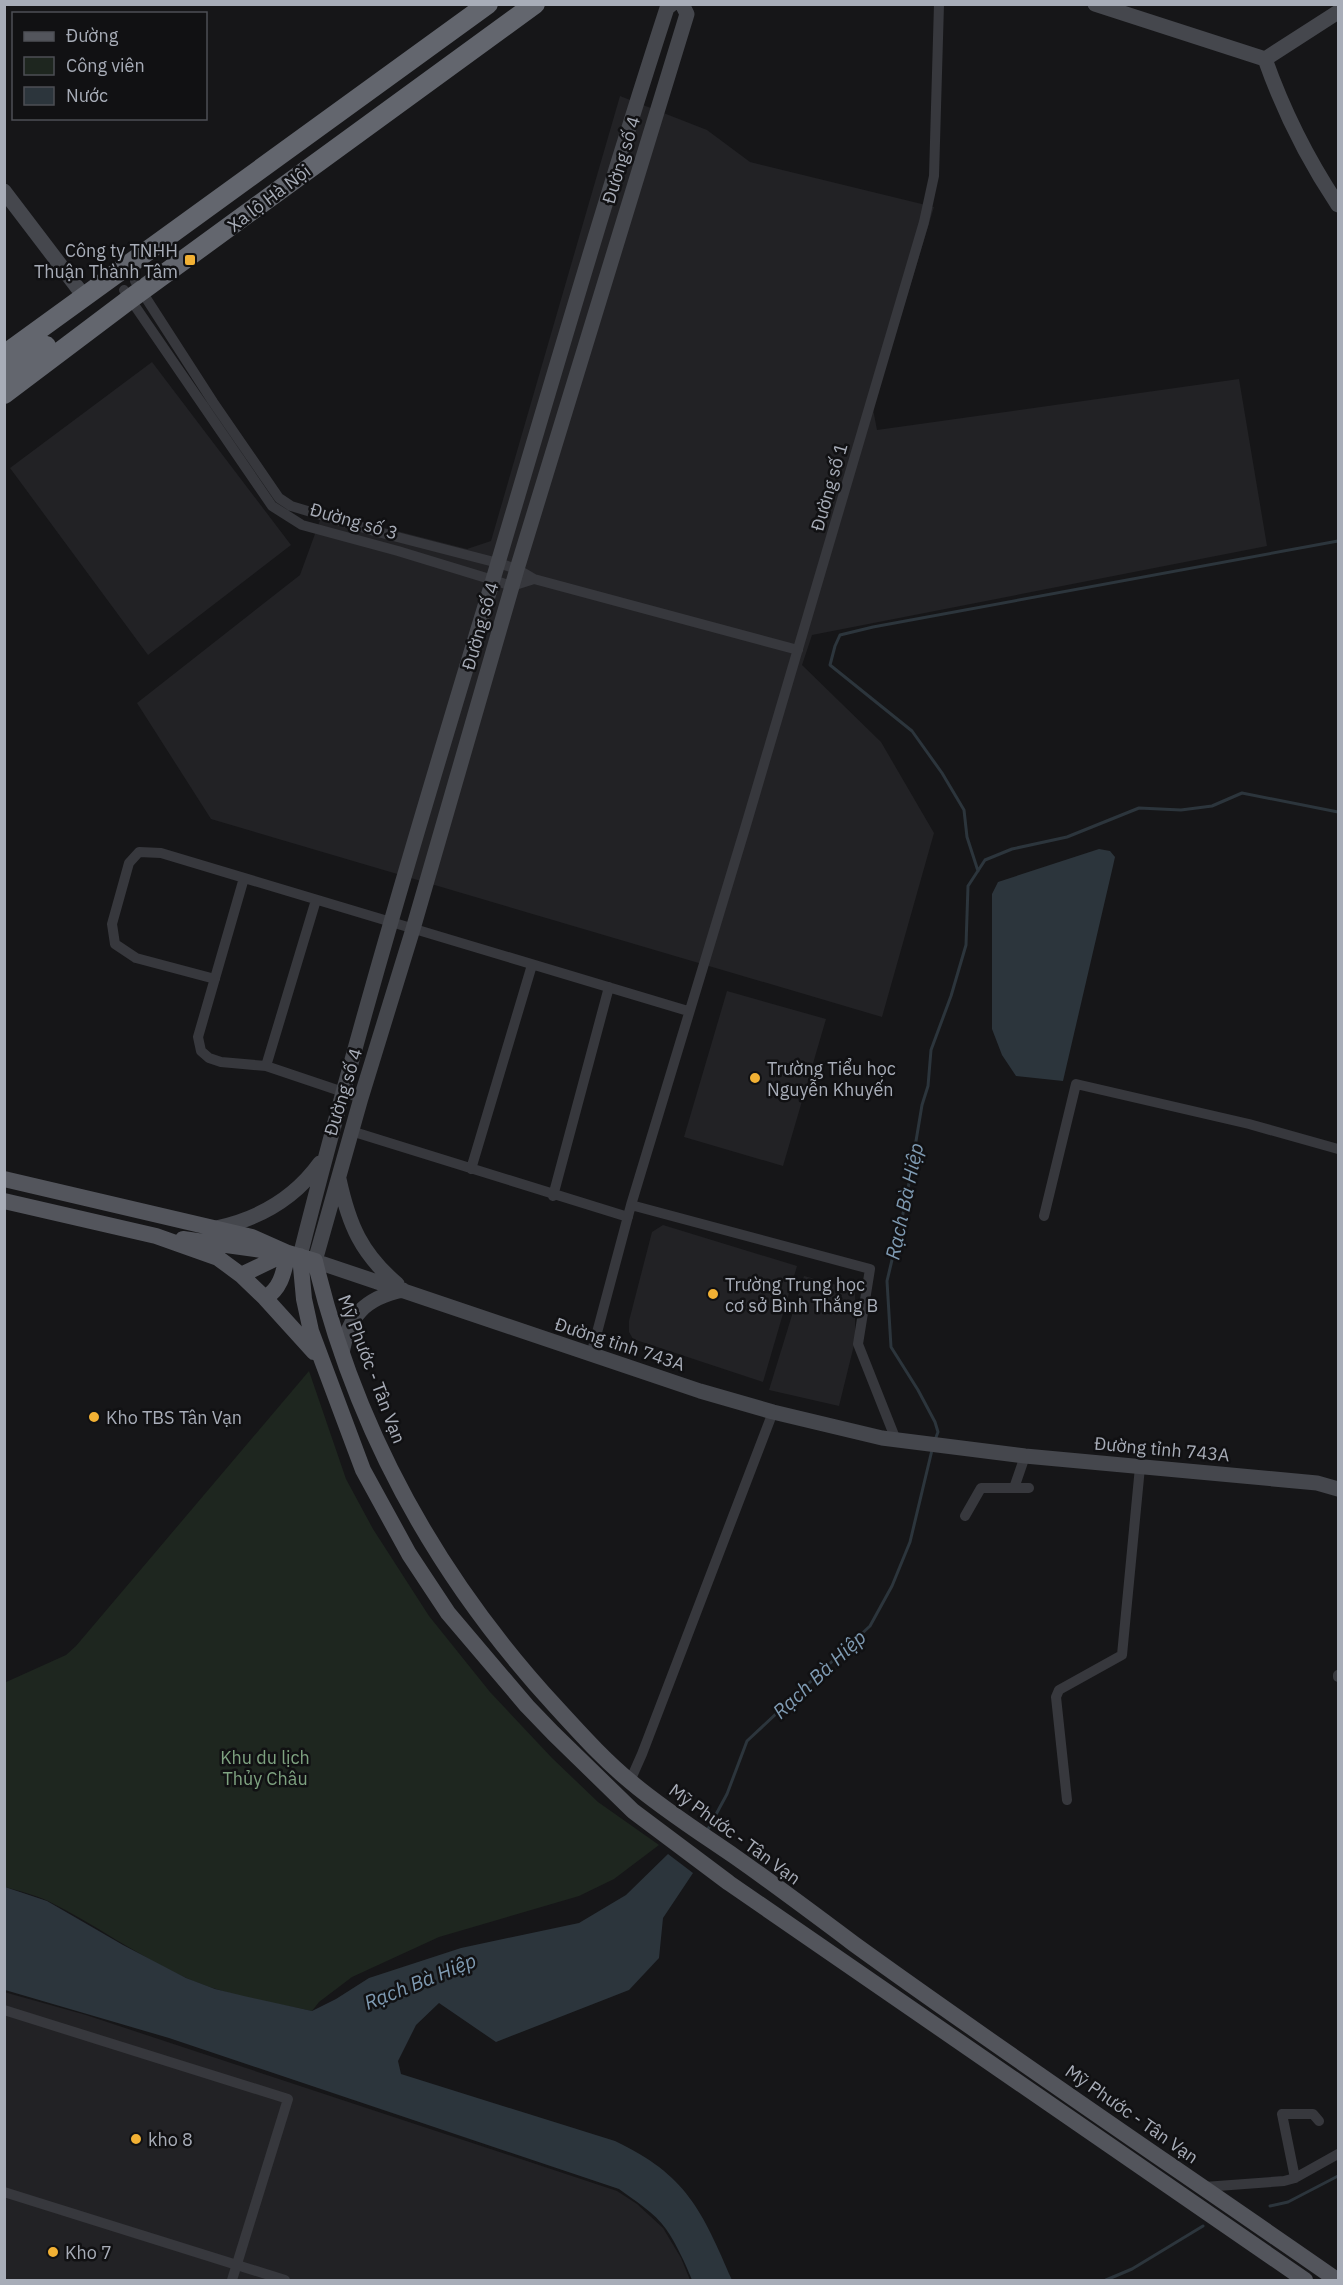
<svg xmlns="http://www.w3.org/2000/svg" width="1343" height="2285" font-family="'IBM Plex Sans',sans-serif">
<rect width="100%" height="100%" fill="#161618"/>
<path fill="#222225" d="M620 96 707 130 750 162 934 207 873 409 877 430 1239 379 1267 546 812 635 802 665 881 742 934 833 882 1017 211 819 137 703 300 575 323 512 467 549 491 541Z
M152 362 291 545 148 655 10 468Z
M727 991 826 1019 783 1166 684 1137Z
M663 1225 797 1266 763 1382 633 1339 629 1332V1321L652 1232Z
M804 1276 855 1290V1341L839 1406 769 1390Z
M4 1992 86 2015 617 2191 637 2204 663 2228 681 2258 690 2280H5Z"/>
<path fill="#1e261f" d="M309 1371 346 1479 373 1529 429 1616 490 1692 552 1758 598 1802 659 1845 614 1879 579 1896 439 1937 352 1977 319 2002 312 2011C269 2002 224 1995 184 1977 136 1955 95 1924 48 1901 35 1895 19 1891 5 1887L4 1683 66 1655 76 1646Z"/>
<path fill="#2c353c" d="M1099 849 1110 851 1115 857 1113 866 1063 1081 1016 1076 1002 1055 992 1029V894L998 882Z
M668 1854 693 1873 663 1918 659 1958 629 1990 496 2042 439 2003 416 2025 398 2061 401 2074 615 2141C687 2175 702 2211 732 2280H692C685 2263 677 2245 666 2229 655 2213 634 2200 619 2189L169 2038 5 1990V1887L47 1901 123 1945 186 1978 215 1989 244 1996 312 2011 336 1999 369 1978 461 1948 579 1923 626 1895Z"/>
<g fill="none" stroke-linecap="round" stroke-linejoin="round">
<path stroke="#2c353c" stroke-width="3" d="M978 871 967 837 964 810 942 773 912 731 830 665 835 646 840 635 873 627 1338 541
M935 1440 938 1432 935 1422 918 1390 891 1347 887 1281 906 1201 922 1105 928 1086 931 1050 951 996 966 945 968 886 985 860 1012 849 1067 837 1139 808 1181 810 1212 806 1242 793 1338 812
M707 1831 727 1794 747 1741 870 1626 892 1586 910 1542 932 1450
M1270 2206 1288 2202 1338 2176
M1106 2280 1132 2269 1203 2226"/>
<path stroke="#37383d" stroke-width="10" d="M135 281 213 402 279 498 291 506 374 531 498 563 517 569 534 579 798 650
M124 290 272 506 302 525 398 551 493 580 512 586 534 579
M244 878 198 1037 201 1051 209 1058 221 1062 266 1066 361 1098
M215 979 136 958 115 944 112 924 129 863 139 852 161 853 688 1011
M266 1066 316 900
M351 1131 628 1217
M471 1169 532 965
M553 1196 609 987
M631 1205 870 1269 858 1344 896 1440
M1044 1216 1076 1084 1249 1124 1338 1149
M591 1355 631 1205 746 825 924 222 934 176 939 4
M1014 1488H1029
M965 1516 981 1488H1014L1025 1456
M1338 1677V1675
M630 1781 642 1754 773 1412
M1067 1800 1056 1697 1059 1690 1122 1655 1140 1467
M4 2010 288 2099 232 2280
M1295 2178 1282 2114H1313L1319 2121
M1204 2187 1284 2181 1295 2178 1338 2154
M4 2192 285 2280"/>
<path stroke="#45474d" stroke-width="15" d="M682 4 687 14 517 569 413 929 361 1098 315 1261 700 1391 773 1412 882 1438 1025 1456 1317 1483 1338 1489
M1095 4 1265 59
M1265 59C1283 110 1308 160 1338 205
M1265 59 1338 12
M4 191 80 291
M339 1179C349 1225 361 1253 397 1284
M216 1228C259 1219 294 1199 320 1163
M300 1256C357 1030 424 807 492 583 549 391 605 199 667 8L672 4
M342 1354C348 1316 365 1298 403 1290"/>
<path stroke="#53555c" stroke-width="16" d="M4 1179 252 1237 288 1253 315 1261C356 1433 438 1579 557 1708 580 1733 604 1760 631 1782 663 1809 699 1832 734 1856 774 1884 814 1914 854 1944 1013 2059 1176 2168 1337 2280
M4 1201 156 1236 218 1258 241 1275 265 1298 314 1352
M183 1239 276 1252
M300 1256 304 1299 311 1331 363 1470 409 1554 448 1613 527 1706 553 1733 633 1811 729 1883 1305 2280
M241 1275 287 1253
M265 1298C282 1288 284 1270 288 1253"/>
<path stroke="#63666e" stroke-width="20" d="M4 355 488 4
M4 377 46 346
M4 394 130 299 535 4"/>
</g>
<g fill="#f2b134" stroke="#111113" stroke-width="2">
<rect x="184" y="254" width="12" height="12" rx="3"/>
<circle cx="755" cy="1078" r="6"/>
<circle cx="713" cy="1294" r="6"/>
<circle cx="94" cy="1417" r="6"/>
<circle cx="136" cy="2139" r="6"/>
<circle cx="53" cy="2252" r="6"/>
</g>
<g text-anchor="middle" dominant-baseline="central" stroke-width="5" stroke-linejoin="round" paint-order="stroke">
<g font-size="18" fill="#a8adb8" stroke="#111113">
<text transform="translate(621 160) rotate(-73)">Đường số 4</text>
<text transform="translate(269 198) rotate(-37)">Xa lộ Hà Nội</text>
<text transform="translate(829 487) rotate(-74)">Đường số 1</text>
<text transform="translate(354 521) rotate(16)">Đường số 3</text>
<text transform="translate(480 626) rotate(-74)">Đường số 4</text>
<text transform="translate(343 1092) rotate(-73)">Đường số 4</text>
<text transform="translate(620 1344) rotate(18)">Đường tỉnh 743A</text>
<text transform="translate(372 1369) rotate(69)">Mỹ Phước - Tân Vạn</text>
<text transform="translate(1162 1449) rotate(5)">Đường tỉnh 743A</text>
<text transform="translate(735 1834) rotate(36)">Mỹ Phước - Tân Vạn</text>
<text transform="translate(1132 2114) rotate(35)">Mỹ Phước - Tân Vạn</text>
</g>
<g font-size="18" fill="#a8adb8" stroke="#111113" text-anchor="start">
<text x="178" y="250" text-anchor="end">Công ty TNHH<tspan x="178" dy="21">Thuận Thành Tâm</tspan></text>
<text x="767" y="1068">Trường Tiểu học<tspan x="767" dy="21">Nguyễn Khuyến</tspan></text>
<text x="725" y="1284">Trường Trung học<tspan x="725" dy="21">cơ sở Bình Thắng B</tspan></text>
<text x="106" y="1417">Kho TBS Tân Vạn</text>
<text x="148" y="2139">kho 8</text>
<text x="65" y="2252">Kho 7</text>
</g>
<g font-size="18" fill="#7fa381" stroke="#111113">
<text x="265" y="1757">Khu du lịch<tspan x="265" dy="21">Thủy Châu</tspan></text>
</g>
<g font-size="20" font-style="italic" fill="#7f9bb3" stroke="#111113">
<text transform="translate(904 1201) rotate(-78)">Rạch Bà Hiệp</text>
<text transform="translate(819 1674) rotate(-43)">Rạch Bà Hiệp</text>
<text transform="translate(420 1981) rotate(-22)">Rạch Bà Hiệp</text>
</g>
</g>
<rect width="1343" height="2285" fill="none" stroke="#a8adb8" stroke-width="12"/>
<rect x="12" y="12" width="195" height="108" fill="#111113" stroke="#4d4f55" stroke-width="1.5"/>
<rect x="24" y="32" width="30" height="9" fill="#53555c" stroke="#4d4f55" stroke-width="1.5"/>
<text x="66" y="42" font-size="18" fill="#a8adb8">Đường</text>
<rect x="24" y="57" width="30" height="18" fill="#1e261f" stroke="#4d4f55" stroke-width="1.5"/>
<text x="66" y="72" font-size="18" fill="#a8adb8">Công viên</text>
<rect x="24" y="87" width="30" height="18" fill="#2c353c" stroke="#4d4f55" stroke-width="1.5"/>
<text x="66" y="102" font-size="18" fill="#a8adb8">Nước</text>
</svg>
